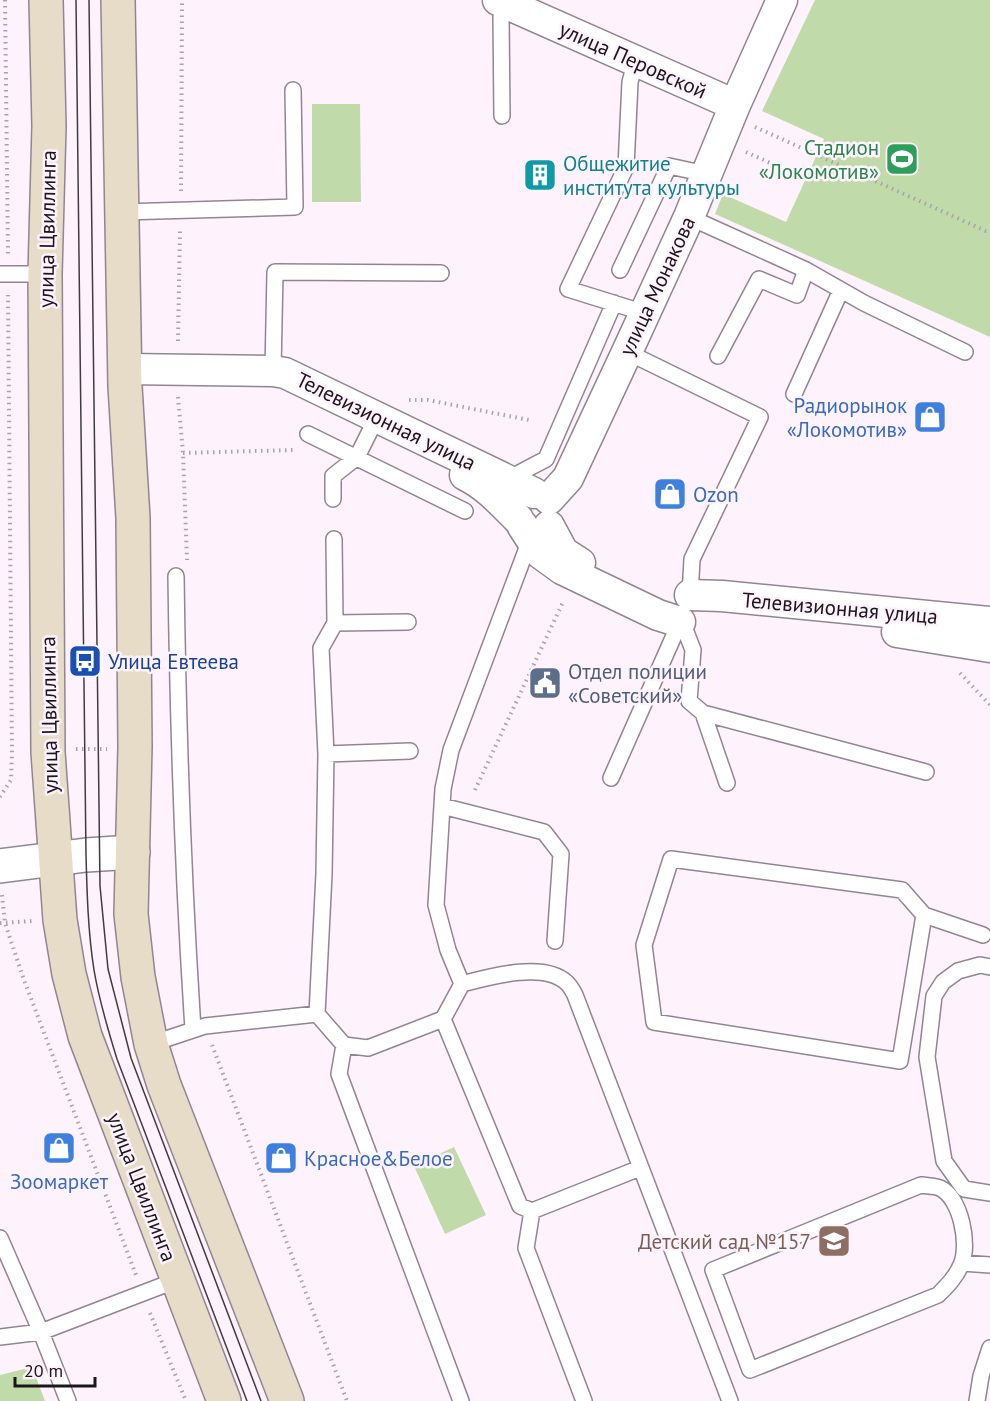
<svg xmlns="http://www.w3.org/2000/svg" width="990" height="1401" font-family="'PT Sans',sans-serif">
<rect width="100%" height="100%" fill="#fef2fd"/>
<path fill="#c0daaa" d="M815 0H990V337L715 214 723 194 786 222 824 139 762 111Z
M312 104H360L361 202H312Z
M454 1147 486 1215 445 1234 414 1166Z
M32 1367 45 1401H0V1375Z"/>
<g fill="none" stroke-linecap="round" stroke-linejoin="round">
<defs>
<path id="service" d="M636 60 630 82 626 167 568 289 645 313
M502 116 501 17 504 3
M122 212 295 207 293 90
M689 217 806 270 864 303 965 352
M620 270 669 166 706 174
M0 274H45
M627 352 760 417 692 559 690 595
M718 356 759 279 797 295 806 270
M273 371 275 272 441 273
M794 394 841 290
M308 434 465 511
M506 480 546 459 614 303
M333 499V476L357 457 371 429
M334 539 335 623
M176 576C178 727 183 878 193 1029
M408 622 335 623 321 648 326 754 324 874 317 1014 344 1045 339 1074 461 1401
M683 624 693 650 689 701 703 713 727 783
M703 713 926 772
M326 754 410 751
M611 778 680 622
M442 806 544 832 561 854 555 941
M924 915 900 1061 654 1022 644 945 671 859 902 890 924 915 983 935
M990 967 980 965 958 971 943 982 934 996 927 1057 944 1161 964 1189 990 1193
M462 984 448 950 436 905 443 789 451 750 530 540
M443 1019 520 1206 532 1211 526 1248 584 1401
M151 1044 205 1026 317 1014
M344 1045 368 1048 443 1019 462 984C489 977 544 961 567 983 570 986 573 991 575 995L730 1401
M921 1185C927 1186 935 1186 940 1188 961 1198 970 1245 961 1265 956 1277 947 1286 938 1295L750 1370 713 1270Z
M532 1211 640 1168
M0 1238 41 1332 68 1401
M962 1263 990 1265
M0 1337 41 1332 177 1280
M977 1401 981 1376 990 1348"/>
<path id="minor" d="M498 0 735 105
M125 369 273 371 285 373 534 493
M465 475C486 485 502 503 518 519
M549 499 568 478 627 352 689 217 735 105 782 0
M522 525 540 553 562 569 658 615 680 622
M549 526 563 552 580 563
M690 595 722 596 990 622
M897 632 990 647"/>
<path id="tertiary" d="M0 866 86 855 133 852"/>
<path id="secondary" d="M46 0 49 126 45 274 48 752 60 920 69 974 85 1036 224 1401
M118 0 125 386 133 518 135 747 131 914 138 977 151 1044 164 1085 287 1401"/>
</defs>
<use href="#service" stroke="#928591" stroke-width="18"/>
<use href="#minor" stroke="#928591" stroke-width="33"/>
<use href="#tertiary" stroke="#928591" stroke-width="36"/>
<use href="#secondary" stroke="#928591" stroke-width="36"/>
<path stroke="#aba1aa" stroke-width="4" stroke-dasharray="1.5 4.5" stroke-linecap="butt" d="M5 0 8 254
M755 127 986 231H990
M746 152 806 179
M181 191 182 0
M178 341 180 229
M178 397 183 453 187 560
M409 400H428L529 420
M183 453 293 450V447
M960 673 990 705
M76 749H107
M475 790 564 600
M0 797 11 780 12 754 8 295
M2 895 5 923 24 980 136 1275
M0 923 33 921
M212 1045 347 1401
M150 1313 186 1401"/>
<use href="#service" stroke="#fff" stroke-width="15"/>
<use href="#minor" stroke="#fff" stroke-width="30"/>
<use href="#tertiary" stroke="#fff" stroke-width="33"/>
<use href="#secondary" stroke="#e7dcc8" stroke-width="33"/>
<path stroke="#413b40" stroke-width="1.5" d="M76 0 86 855C87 893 88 932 94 970 99 1000 108 1030 117 1059L247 1401
M89 0 100 886 108 969 131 1058 261 1401"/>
</g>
<defs>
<symbol id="stadium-square" viewBox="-11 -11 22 22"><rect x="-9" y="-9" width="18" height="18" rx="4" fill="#2e9e5b" stroke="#fef2fd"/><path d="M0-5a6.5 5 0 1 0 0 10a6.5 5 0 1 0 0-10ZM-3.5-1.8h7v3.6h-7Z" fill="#fff"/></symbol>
<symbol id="building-square" viewBox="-11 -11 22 22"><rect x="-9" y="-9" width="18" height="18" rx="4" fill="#0f9aa8" stroke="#fef2fd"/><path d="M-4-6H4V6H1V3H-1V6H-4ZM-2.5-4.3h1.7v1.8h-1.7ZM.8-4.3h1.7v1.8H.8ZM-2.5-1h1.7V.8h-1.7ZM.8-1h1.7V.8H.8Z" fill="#fff"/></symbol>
<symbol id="shop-square" viewBox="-11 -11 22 22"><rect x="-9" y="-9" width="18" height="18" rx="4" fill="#3f7fe0" stroke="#fef2fd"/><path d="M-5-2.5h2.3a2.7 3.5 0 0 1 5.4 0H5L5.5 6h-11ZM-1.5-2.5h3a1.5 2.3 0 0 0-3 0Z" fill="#fff"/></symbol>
<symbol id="bus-square" viewBox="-11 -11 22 22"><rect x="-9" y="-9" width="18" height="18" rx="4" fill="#1a4fb4" stroke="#fef2fd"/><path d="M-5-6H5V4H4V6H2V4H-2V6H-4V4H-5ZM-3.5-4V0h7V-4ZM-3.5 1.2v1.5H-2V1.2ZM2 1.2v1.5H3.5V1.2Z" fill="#fff"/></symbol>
<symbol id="civic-square" viewBox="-11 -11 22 22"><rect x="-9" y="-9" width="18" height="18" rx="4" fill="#5c6f8a" stroke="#fef2fd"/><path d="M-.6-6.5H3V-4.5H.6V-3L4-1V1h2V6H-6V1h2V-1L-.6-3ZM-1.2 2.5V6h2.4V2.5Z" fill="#fff"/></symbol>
<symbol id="school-square" viewBox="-11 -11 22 22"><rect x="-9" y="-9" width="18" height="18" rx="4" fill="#8d6e63" stroke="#fef2fd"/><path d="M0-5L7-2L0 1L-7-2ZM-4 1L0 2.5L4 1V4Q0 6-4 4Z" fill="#fff"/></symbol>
</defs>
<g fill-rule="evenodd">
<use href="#stadium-square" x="883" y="140" width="38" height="38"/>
<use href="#building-square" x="521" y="156" width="38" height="38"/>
<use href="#shop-square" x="911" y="398" width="38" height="38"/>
<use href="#shop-square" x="651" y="475" width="38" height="38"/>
<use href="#bus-square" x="66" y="642" width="38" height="38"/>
<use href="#civic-square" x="526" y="664" width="38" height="38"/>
<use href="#shop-square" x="40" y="1129" width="38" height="38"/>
<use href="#shop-square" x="262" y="1139" width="38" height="38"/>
<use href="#school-square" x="815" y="1222" width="38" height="38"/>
</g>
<g text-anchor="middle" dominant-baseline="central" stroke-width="5" stroke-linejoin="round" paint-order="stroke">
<g font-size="21" fill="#1b161a" stroke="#fef2fd">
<text transform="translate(633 60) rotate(24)">улица Перовской</text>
<text transform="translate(47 229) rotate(-89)">улица Цвиллинга</text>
<text transform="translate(657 286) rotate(-65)">улица Монакова</text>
<text transform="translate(386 421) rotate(26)">Телевизионная улица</text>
<text transform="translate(840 608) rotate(5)">Телевизионная улица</text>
<text transform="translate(49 715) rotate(-91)">улица Цвиллинга</text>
<text transform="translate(142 1187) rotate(69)">улица Цвиллинга</text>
</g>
<g font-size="21" fill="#27864d" stroke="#fef2fd" text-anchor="end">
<text x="879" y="147">Стадион<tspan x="879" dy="24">«Локомотив»</tspan></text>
</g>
<g font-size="21" fill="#0d838f" stroke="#fef2fd" text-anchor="start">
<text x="563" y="163">Общежитие<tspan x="563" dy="24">института культуры</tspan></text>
</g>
<g font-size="21" fill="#366cbe" stroke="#fef2fd" text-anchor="start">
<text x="907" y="405" text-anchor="end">Радиорынок<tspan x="907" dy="24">«Локомотив»</tspan></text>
<text x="693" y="494">Ozon</text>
<text x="304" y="1158">Красное&amp;Белое</text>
<text x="59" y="1181" text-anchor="middle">Зоомаркет</text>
</g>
<g font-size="21" fill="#164399" stroke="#fef2fd" text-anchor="start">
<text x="108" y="661">Улица Евтеева</text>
</g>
<g font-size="21" fill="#4e5e75" stroke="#fef2fd" text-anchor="start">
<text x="568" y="671">Отдел полиции<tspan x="568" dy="24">«Советский»</tspan></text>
</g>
<g font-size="21" fill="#785e54" stroke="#fef2fd" text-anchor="end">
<text x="811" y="1241">Детский сад №157</text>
</g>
</g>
<path d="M15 1377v9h80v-9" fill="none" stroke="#1b161a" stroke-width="3"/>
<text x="24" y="1377" font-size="18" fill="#1b161a" stroke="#fef2fd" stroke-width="4.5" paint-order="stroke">20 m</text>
</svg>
